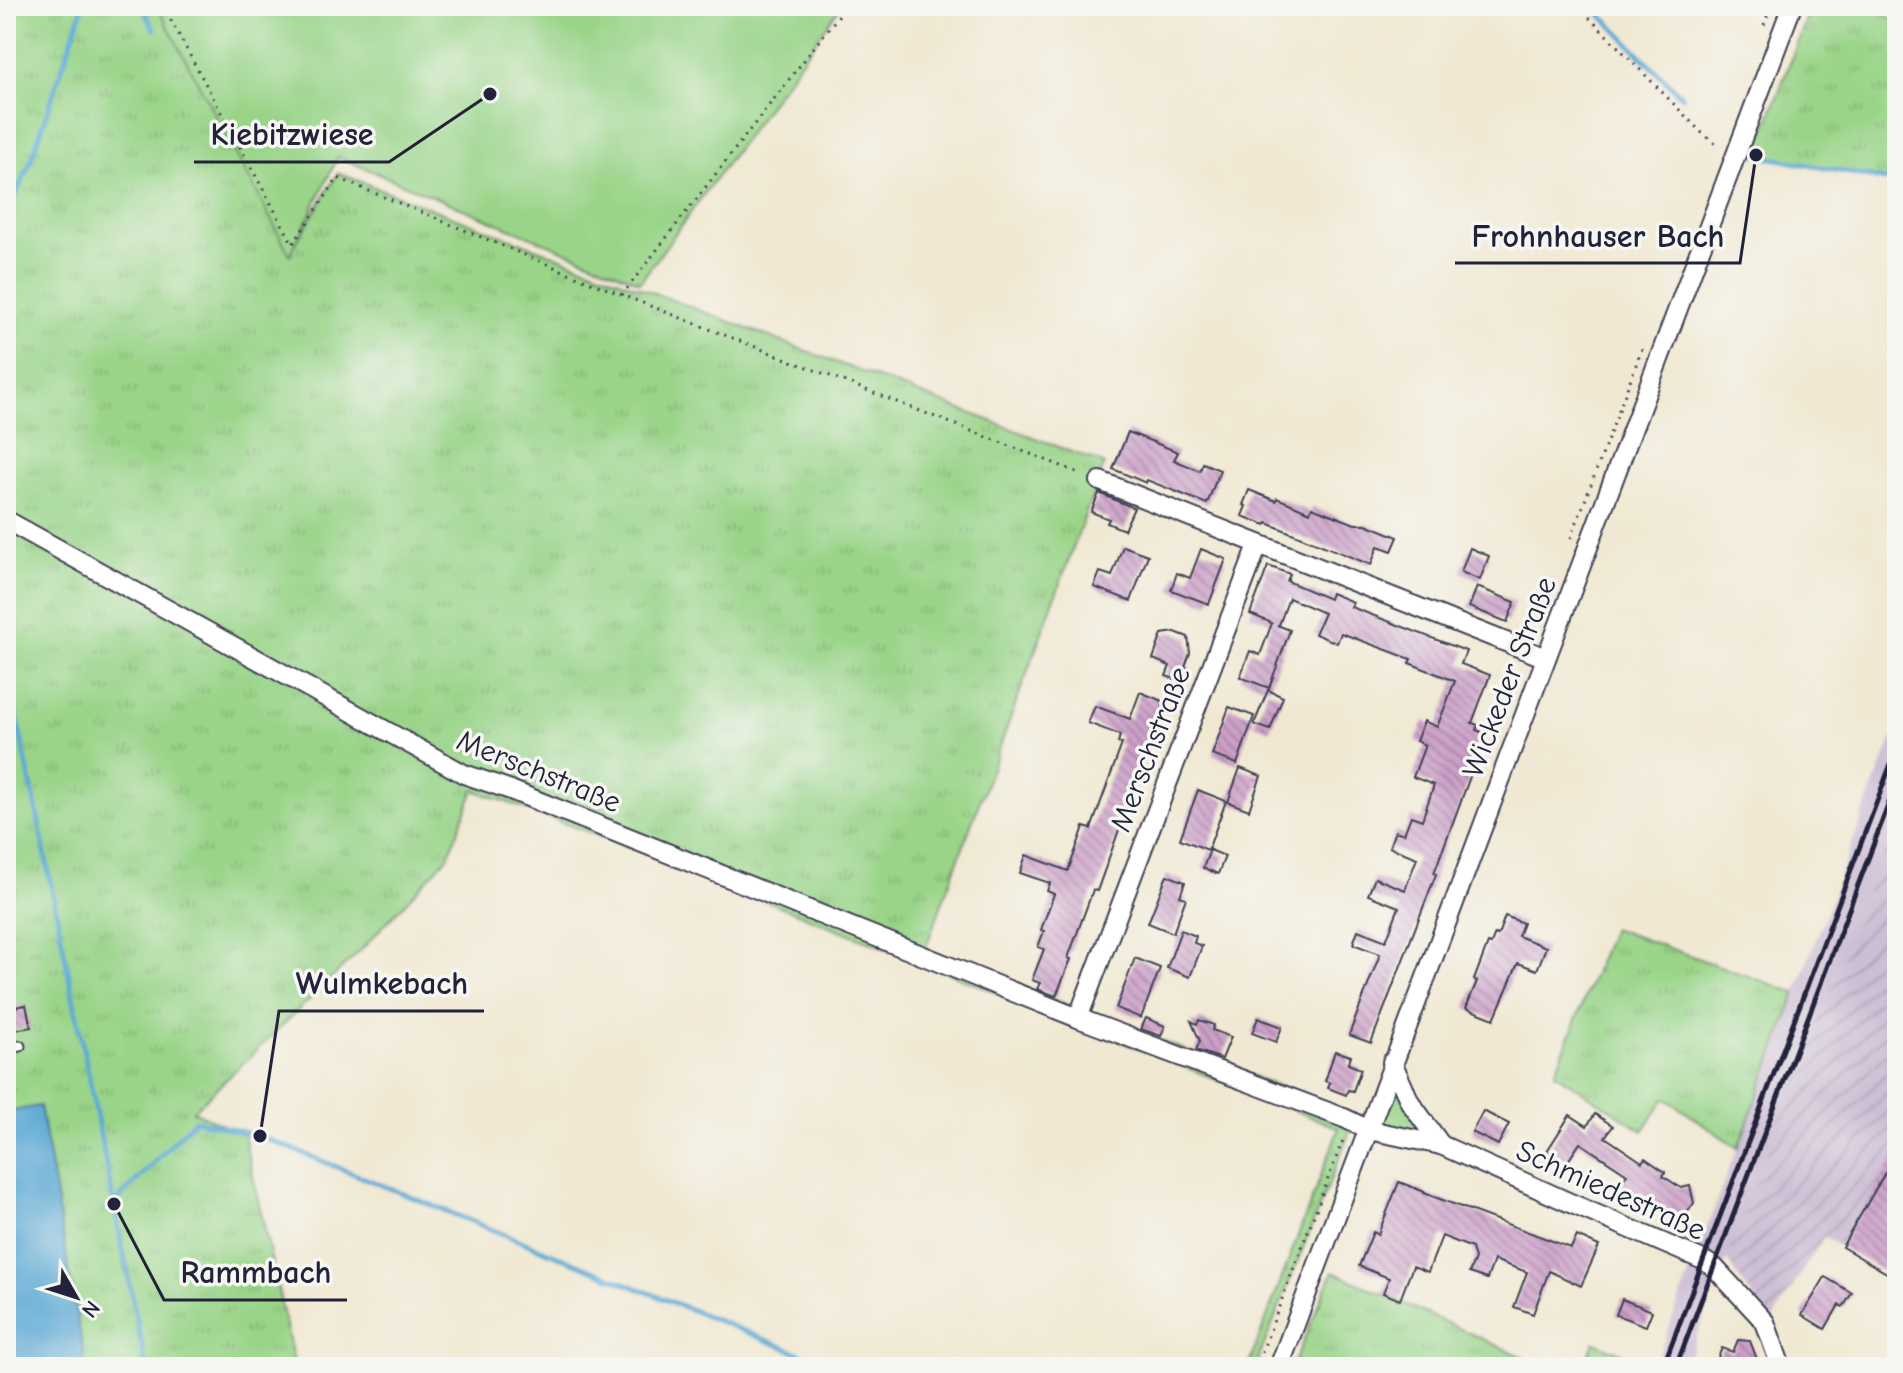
<svg xmlns="http://www.w3.org/2000/svg" width="1903" height="1373" viewBox="0 0 1903 1373" font-family="'Comic Neue',sans-serif">
  <defs>
    <pattern id="industrial-furrows" width="10" height="10" patternUnits="userSpaceOnUse" patternTransform="scale(2)"><rect width="10" height="10" fill="#ccbed4"/><path d="M-1 1l2-2M0 10L10 0M9 11l2-2" fill="none" stroke="#afa3b7"/></pattern>
    <pattern id="grass-tufts" width="24" height="20" patternUnits="userSpaceOnUse" patternTransform="scale(2)"><rect width="24" height="20" fill="#99d488"/><path d="M3 7l-1-3M5 7V3M7 7l1-3M15 17l-1-3M17 17v-4M19 17l1-3" fill="none" stroke="#84b676"/></pattern>
    <pattern id="building-back-hatch" width="6" height="6" patternUnits="userSpaceOnUse" patternTransform="scale(2)"><rect width="6" height="6" fill="#cca0c8"/><path d="M-1 5l2 2M0 0l6 6M5-1l2 2" fill="none" stroke="#a582a4"/></pattern>
  </defs>
  <rect width="100%" height="100%" fill="#f6f6f2"/>
  <filter id="ink" filterUnits="userSpaceOnUse"><feTurbulence type="fractalNoise" baseFrequency=".0125" numOctaves="2"/><feDisplacementMap in="SourceGraphic" scale="16" xChannelSelector="R" yChannelSelector="G"/><feConvolveMatrix kernelMatrix="1 2 1 2 8 2 1 2 1" color-interpolation-filters="sRGB"/></filter>
  <filter id="wash" filterUnits="userSpaceOnUse"><feTurbulence type="fractalNoise" baseFrequency=".006" numOctaves="4" result="noise"/><feDisplacementMap in="SourceGraphic" scale="32" xChannelSelector="R" yChannelSelector="G"/><feGaussianBlur stdDeviation="1.8" result="paint"/><feColorMatrix in="noise" values="0 0 0 0 0 0 0 0 0 0 0 0 0 0 0 0 0 1.4 0 .05"/><feComposite in="paint" operator="in"/></filter>
  <g filter="url(#wash)">
    <rect width="100%" height="100%" fill="#f0e8d2"/>
    <polygon fill="url(#industrial-furrows)" points="1897,817 1897,1280 1824,1237 1771,1322 1726,1259"/>
    <polygon fill="#ccbed4" points="1897,725 1897,817 1685,1367 1654,1367"/>
    <g fill="url(#grass-tufts)" stroke="#5e7b62" stroke-width="2">
      <polygon points="6,6 275,6 293,248 338,173 1104,464 925,950 1356,1116 1255,1367 1248,1367 1339,1128 648,854 474,790 448,857 361,950 193,1111 244,1135 295,1367 6,1367"/>
      <polygon points="1811,6 1871,6 1897,22 1897,183 1755,156"/>
      <polygon points="1612,928 1796,993 1738,1148 1665,1098 1643,1131 1555,1073"/>
      <polygon points="1395,1083 1423,1130 1419,1137 1385,1125 1382,1117"/>
      <polygon points="1333,1272 1545,1367 1292,1367"/>
      <polygon points="1594,1342 1654,1367 1583,1367"/>
    </g>
    <polygon fill="#99d488" stroke="#5e7b62" stroke-width="2" points="157,6 841,6 640,282 338,157 290,255"/>
    <polygon fill="#5ba8d4" stroke="#3e6588" stroke-width="2" points="40,1106 86,1367 6,1367 6,1112"/>
    <g fill="none" stroke-linecap="round" stroke-linejoin="round">
      <g stroke="#5ba8d4" stroke-width="5">
        <polyline points="141,6 154,29"/>
        <polyline points="1592,6 1682,97"/>
        <polyline points="1756,155 1897,182"/>
        <polyline points="6,216 31,161 83,6"/>
        <polyline points="6,667 34,798 146,1367"/>
        <polyline points="114,1204 195,1120 260,1136 833,1367"/>
      </g>
    </g>
    <g id="blocks">
      <g fill="url(#building-back-hatch)">
        <polygon points="1128,432 1178,452 1174,460 1200,471 1203,463 1220,470 1207,504 1147,480 1146,483 1113,469"/>
        <polygon points="1249,490 1276,501 1277,498 1310,512 1312,507 1355,524 1366,524 1398,537 1392,551 1378,546 1371,565 1267,523 1266,525 1242,516 1246,506 1243,505"/>
        <polygon points="1099,493 1134,508 1124,530 1107,523 1109,519 1091,512"/>
        <polygon points="1123,546 1148,555 1131,601 1094,587 1100,572 1112,576"/>
        <polygon points="1470,548 1489,556 1480,580 1461,572"/>
        <polygon points="1201,549 1226,559 1209,604 1171,590 1177,573 1190,578"/>
        <polygon points="1268,566 1290,574 1287,581 1329,599 1331,593 1353,602 1351,607 1466,651 1461,664 1490,675 1472,723 1478,725 1476,730 1486,734 1434,873 1436,874 1371,1043 1349,1035 1380,954 1353,944 1358,930 1386,941 1399,907 1368,895 1375,878 1405,890 1417,858 1389,847 1395,831 1404,834 1411,816 1422,820 1434,785 1413,777 1425,745 1416,741 1424,721 1437,727 1455,681 1409,663 1411,659 1341,633 1337,643 1315,634 1324,613 1289,598 1279,625 1277,625 1290,630 1269,688 1240,677 1250,651 1260,655 1272,623 1250,614"/>
        <polygon points="1477,587 1515,602 1507,622 1469,607"/>
        <polygon points="1175,632 1188,637 1190,653 1185,667 1188,668 1183,682 1166,676 1170,666 1153,659 1162,634"/>
        <polygon points="1268,690 1283,697 1270,730 1254,724"/>
        <polygon points="1140,692 1165,702 1097,891 1093,890 1068,958 1071,959 1056,996 1037,989 1040,983 1032,980 1044,949 1038,947 1044,931 1041,930 1054,894 1047,891 1050,883 1020,873 1026,855 1068,871 1084,827 1091,829 1122,744 1118,743 1120,735 1088,723 1095,706 1130,719"/>
        <polygon points="1229,707 1254,716 1237,764 1212,755"/>
        <polygon points="1240,768 1261,776 1249,810 1228,802"/>
        <polygon points="1198,790 1226,801 1208,850 1180,839"/>
        <polygon points="1210,850 1225,856 1218,874 1203,868"/>
        <polygon points="1167,875 1185,882 1180,896 1186,898 1173,933 1148,923"/>
        <polygon points="1505,916 1523,923 1518,936 1546,947 1537,970 1518,963 1494,1019 1466,1008 1477,981 1474,980 1488,943 1491,944 1495,934 1498,935"/>
        <polygon points="1181,930 1196,936 1194,943 1202,946 1190,977 1167,968"/>
        <polygon points="1135,958 1160,968 1141,1018 1116,1008"/>
        <polygon points="26,1005 31,1027 15,1030 10,1008"/>
        <polygon points="1146,1018 1165,1026 1161,1036 1141,1029"/>
        <polygon points="1258,1018 1282,1027 1276,1042 1252,1033"/>
        <polygon points="1199,1020 1214,1025 1212,1030 1231,1037 1222,1059 1196,1050 1200,1041 1191,1021 1197,1024"/>
        <polygon points="1335,1051 1351,1056 1348,1064 1361,1069 1353,1091 1348,1090 1346,1095 1328,1088 1330,1083 1325,1081"/>
        <polygon points="1483,1111 1509,1124 1498,1145 1472,1132"/>
        <polygon points="1595,1114 1613,1126 1605,1137 1642,1162 1645,1158 1665,1172 1663,1176 1681,1188 1690,1186 1694,1203 1680,1222 1643,1195 1635,1207 1614,1192 1627,1174 1580,1143 1566,1164 1547,1151 1570,1115 1587,1126"/>
        <polygon points="1897,1152 1897,1279 1842,1247"/>
        <polygon points="1399,1182 1425,1192 1424,1193 1571,1248 1577,1236 1599,1246 1581,1286 1549,1271 1533,1314 1514,1307 1527,1272 1494,1260 1487,1279 1469,1273 1475,1259 1472,1248 1442,1236 1428,1272 1413,1266 1400,1300 1383,1293 1389,1278 1359,1266 1373,1232 1378,1234"/>
        <polygon points="1825,1277 1852,1293 1843,1307 1839,1305 1825,1329 1802,1315"/>
        <polygon points="1622,1299 1652,1311 1646,1326 1616,1315"/>
        <polygon points="1738,1340 1750,1341 1758,1362 1768,1367 1714,1367 1722,1348 1733,1352"/>
      </g>
    </g>
  </g>
  <g filter="url(#ink)">
    <use href="#blocks" fill-opacity="0" stroke="#414052" stroke-width="2"/>
    <g fill="none" stroke-linecap="round" stroke-linejoin="round">
      <g stroke="#414052" stroke-width="13">
        <polyline id="service" points="6,1048 20,1046"/>
      </g>
      <g stroke="#414052" stroke-width="22">
        <g id="minor">
          <polyline points="1100,481 1546,658"/>
          <polyline points="6,520 464,774 508,789 1078,1018 1344,1118 1369,1130 1441,1145 1568,1202 1703,1260 1714,1267 1765,1322 1781,1367"/>
          <polyline points="1078,1018 1258,545"/>
          <polyline points="1392,1062 1410,1102 1441,1145"/>
          <polyline points="1279,1367 1792,6"/>
        </g>
      </g>
      <g stroke="#414052" stroke-width="3" stroke-dasharray="2 6" stroke-linecap="butt">
        <polyline points="163,6 293,244 338,178 622,295 1082,474"/>
        <polyline points="1578,6 1701,132 1718,146"/>
        <polyline points="1764,25 1771,6"/>
        <polyline points="622,295 846,6"/>
        <polyline points="1571,538 1643,346"/>
        <polyline points="1256,1367 1344,1137"/>
      </g>
      <use href="#service" stroke="#fff" stroke-width="9"/>
      <use href="#minor" stroke="#fff" stroke-width="18"/>
      <g stroke="#22223b" stroke-width="5">
        <polyline points="1663,1367 1897,748"/>
        <polyline points="1676,1367 1897,782"/>
      </g>
    </g>
  </g>
  <g text-anchor="middle" stroke-width="7" stroke-linejoin="round" paint-order="stroke">
    <g font-size="30" fill="#22223b" stroke="#f6f6f2">
      <text transform="translate(1509 677) rotate(-69)" y="10">Wickeder Straße</text>
      <text transform="translate(1150 749) rotate(-69)" y="10">Merschstraße</text>
      <text transform="translate(539 771) rotate(22)" y="10">Merschstraße</text>
      <text transform="translate(1611 1190) rotate(24)" y="10">Schmiedestraße</text>
    </g>
  </g>
  <path fill="none" stroke="#22223b" stroke-width="3" d="M490 94L389 162H194M1756 155L1740 263H1455M260 1136L279 1011H484M114 1204L164 1300H347"/>
  <g fill="#22223b" stroke="#f6f6f2" stroke-width="3">
    <circle cx="490" cy="94" r="8"/>
    <circle cx="1756" cy="155" r="8"/>
    <circle cx="260" cy="1136" r="8"/>
    <circle cx="114" cy="1204" r="8"/>
  </g>
  <g font-size="32" text-anchor="middle" font-weight="bold" fill="#22223b" stroke="#f6f6f2" stroke-width="7" stroke-linejoin="round" paint-order="stroke">
    <text x="292" y="145">Kiebitzwiese</text>
    <text x="1598" y="247">Frohnhauser Bach</text>
    <text x="382" y="994">Wulmkebach</text>
    <text x="256" y="1283">Rammbach</text>
  </g>
  <rect width="1903" height="1373" fill="none" stroke="#f6f6f2" stroke-width="32"/>
  <g transform="translate(76 1297) rotate(129)" stroke="#f6f6f2" stroke-width="6" paint-order="stroke">
  <path d="M0-6L14 30L0 20L-14 30Z" fill="#22223b"/>
  <text y="-12" font-size="22" font-weight="bold" text-anchor="middle" fill="#22223b">N</text>
  </g>
</svg>
